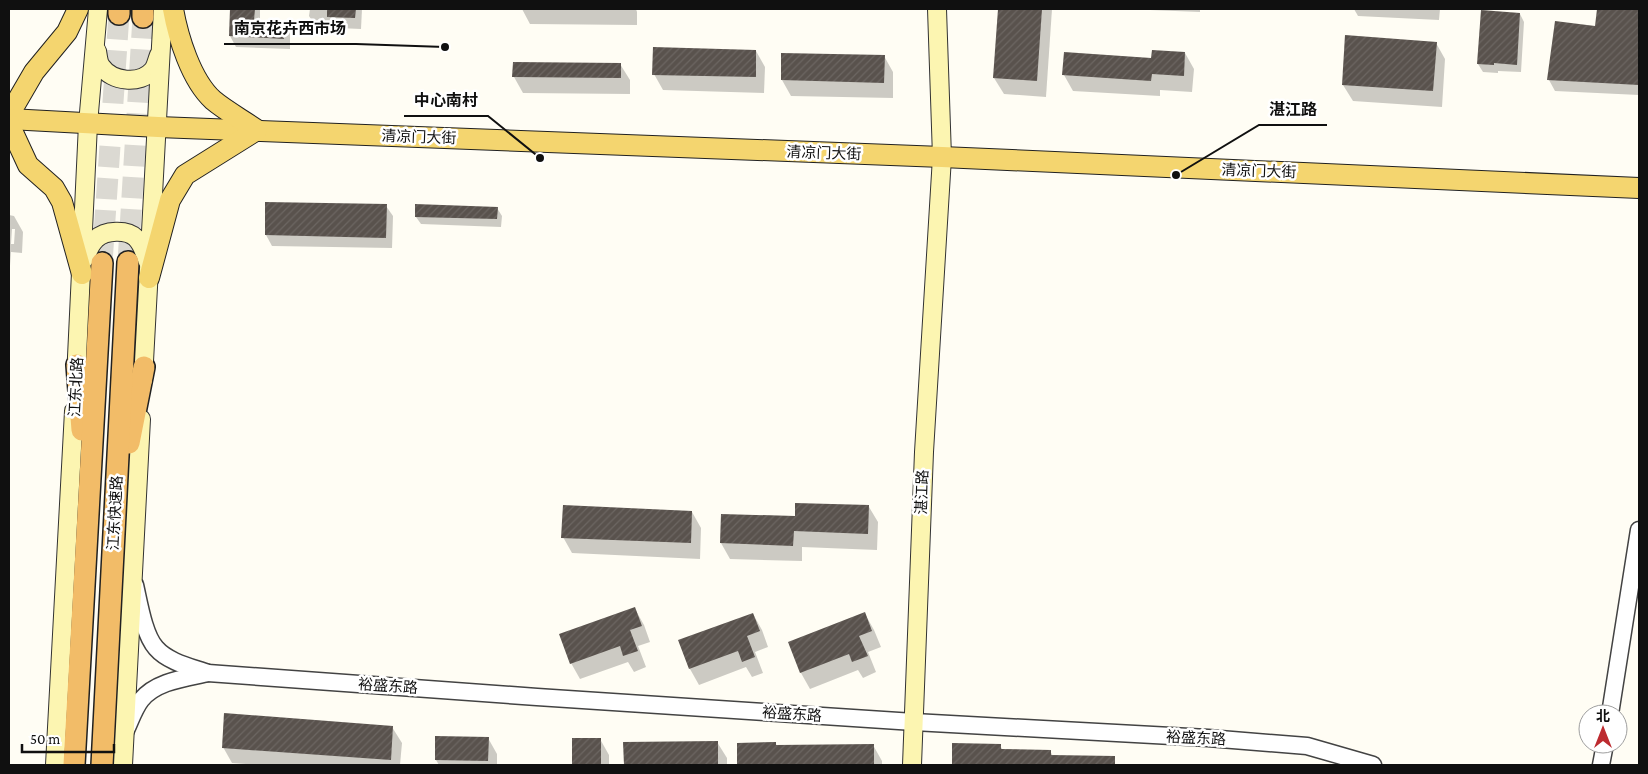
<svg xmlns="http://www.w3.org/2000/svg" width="1648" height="774" viewBox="0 0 1648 774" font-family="'Crimson Pro','Noto Sans SC',serif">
  <defs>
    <pattern id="building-hatch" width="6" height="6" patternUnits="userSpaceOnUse" patternTransform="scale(1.25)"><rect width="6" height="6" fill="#59524d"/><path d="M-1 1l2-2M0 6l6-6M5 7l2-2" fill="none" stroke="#6c6662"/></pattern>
  </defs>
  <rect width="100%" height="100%" fill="#fffdf4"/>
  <g fill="#0003" fill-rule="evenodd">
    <polygon points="231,9 260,9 260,21 284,22 290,33 290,49 236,47 230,36"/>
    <polygon points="310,9 362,9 361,29 316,27 309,16"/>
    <polygon points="522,9 636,9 637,12 637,25 530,24"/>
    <polygon points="999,9 1052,9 1046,97 1004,94 994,78"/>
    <polygon points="1125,9 1200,9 1200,12"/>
    <polygon points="1354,9 1440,9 1439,20 1358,16"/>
    <polygon points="1598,9 1639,9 1639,95 1555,91 1549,80 1596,28"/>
    <polygon points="1482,11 1520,14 1524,22 1521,72 1498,71 1498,73 1483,72 1478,64"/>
    <polygon points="1436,43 1445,59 1442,107 1353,101 1343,85"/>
    <polygon points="756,51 765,67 764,93 663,90 654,74"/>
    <polygon points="1185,53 1194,69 1192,92 1160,90 1160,96 1073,91 1064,75"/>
    <polygon points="884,56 893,72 893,98 791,96 782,80"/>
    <polygon points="620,64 630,80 630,94 523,93 514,77"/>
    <polygon points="386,206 393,216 392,248 272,246 266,235"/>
    <polygon points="497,208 502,216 501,227 421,224 416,217"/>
    <path d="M9,215L14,216L23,232L22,253L11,252L10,266ZM12,229H15L14,244H11Z"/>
    <polygon points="869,507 878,522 877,550 802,547 802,561 730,559 721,543 796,517"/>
    <polygon points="692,512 701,528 700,559 572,553 563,537"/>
    <polygon points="9,562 10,564 9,583"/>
    <polygon points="635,609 644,625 650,642 638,646 646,667 634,672 628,662 580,679 571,663"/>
    <polygon points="753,614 762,630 768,647 755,652 763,673 752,677 746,667 699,685 690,669 680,641"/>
    <polygon points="865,614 874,630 881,647 868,652 876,672 863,678 858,670 810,689 801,673 789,643"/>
    <polygon points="392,727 402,743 400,765 259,765 232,763 223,747"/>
    <polygon points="488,738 497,754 497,765 439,765 436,760"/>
    <polygon points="573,739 600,739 609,755 609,765 573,765"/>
    <polygon points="717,742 727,758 727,765 625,765 625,743"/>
    <polygon points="776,744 777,746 873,745 882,761 882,765 739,765 738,745"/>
    <polygon points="954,745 1000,746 1003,750 1050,751 1053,756 1104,757 1109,765 953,765"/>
  </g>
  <g fill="url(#building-hatch)">
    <polygon points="230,9 255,9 254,20 285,21 284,39 229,36"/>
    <polygon points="327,9 356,9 355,18 327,17"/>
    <polygon points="998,9 1042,9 1037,81 993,78"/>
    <polygon points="1597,9 1639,9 1639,85 1547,80 1555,21 1595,26"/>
    <polygon points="1481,10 1520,13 1517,65 1494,63 1494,65 1477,64"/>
    <polygon points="1345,35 1437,42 1433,91 1342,85"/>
    <polygon points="653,47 756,50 756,77 652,75"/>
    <polygon points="1152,50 1185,52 1184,76 1152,74 1151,81 1062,75 1064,52 1151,58"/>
    <polygon points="781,53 885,55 884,83 781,80"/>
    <polygon points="513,62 621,63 621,78 512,77"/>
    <polygon points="265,202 387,204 386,238 265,235"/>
    <polygon points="415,204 498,207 497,219 415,217"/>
    <polygon points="795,503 869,505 868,534 794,531 793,546 720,543 721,514 795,516"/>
    <polygon points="563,505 692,511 691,543 561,538"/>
    <polygon points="635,607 642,626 630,630 638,651 623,656 620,646 570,664 559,634"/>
    <polygon points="865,612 872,631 859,636 868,656 852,662 849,654 800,673 788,642"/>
    <polygon points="753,613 760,631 747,636 755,657 742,662 738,651 689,669 678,640"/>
    <polygon points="224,713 393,726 391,760 222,748"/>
    <polygon points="435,736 489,737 488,761 435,760"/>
    <rect x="572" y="738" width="29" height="27"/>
    <polygon points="718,741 718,765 624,765 623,742"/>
    <polygon points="776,742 776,745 874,744 874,765 737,765 737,743"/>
    <polygon points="952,743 1001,744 1001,749 1051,750 1051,755 1115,756 1115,765 952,765"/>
  </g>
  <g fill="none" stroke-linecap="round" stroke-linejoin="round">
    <g stroke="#dbd9d2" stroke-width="21" stroke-dasharray="21 11" stroke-linecap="butt">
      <polyline points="128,262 143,17"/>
      <polyline points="102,263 119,14"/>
    </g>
    <g stroke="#434343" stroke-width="19">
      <g id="tertiary">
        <path d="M135,585C139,602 144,635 156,648C168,662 191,667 208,673L537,697L914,722L1208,738L1307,746L1373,765"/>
        <polyline points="1610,714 1639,530"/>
        <path d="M125,732C130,722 134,709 141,700C156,681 186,678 208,673"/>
        <polyline points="1601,765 1605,744"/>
      </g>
    </g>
    <g stroke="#323232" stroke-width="20">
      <g id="secondary">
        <path d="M97,51C98,56 98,62 101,66C112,82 140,85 153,70C156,66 157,60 159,55"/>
        <path d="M84,259C88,252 90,244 96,239C105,230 127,229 136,238C142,244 145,253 148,262"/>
        <polyline points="76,378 88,124 98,9"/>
        <polyline points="143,380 163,9"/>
        <polyline points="55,765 74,411"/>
        <polyline points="123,765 141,419"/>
        <polyline points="912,765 924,452 942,157 937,9"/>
      </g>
    </g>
    <g stroke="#212121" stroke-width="22">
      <g id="primary">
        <polyline points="9,115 34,72 67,32 78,9"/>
        <polyline points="9,119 158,127 942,157 1639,188"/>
        <polyline points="9,124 28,165 54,188 62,202 82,274"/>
        <path d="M149,278L170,200L185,175L257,130C243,120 226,111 213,100C191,80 178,37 173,9"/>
      </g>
    </g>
    <g stroke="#212121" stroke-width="24">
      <g id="trunk">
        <polyline points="119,14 119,9"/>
        <polyline points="143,17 143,9"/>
        <polyline points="77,365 82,430"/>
        <polyline points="129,443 144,367"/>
        <polyline points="74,765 102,263"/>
        <polyline points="102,765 128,262"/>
      </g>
    </g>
    <use href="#tertiary" stroke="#fff" stroke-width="16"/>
    <use href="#secondary" stroke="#fcf5b1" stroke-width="18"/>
    <use href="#primary" stroke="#f4d56f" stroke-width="20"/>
    <use href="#trunk" stroke="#f2bc68" stroke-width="21"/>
  </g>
  <g text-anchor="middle" stroke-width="5" stroke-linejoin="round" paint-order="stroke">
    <g font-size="15" fill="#101010" stroke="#fff">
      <text transform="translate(419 137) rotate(2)" y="5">清凉门大街</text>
      <text transform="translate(824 153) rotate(2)" y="5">清凉门大街</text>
      <text transform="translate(1259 171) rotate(2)" y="5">清凉门大街</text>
      <text transform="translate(76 387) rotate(-87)" y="5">江东北路</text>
      <text transform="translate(922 492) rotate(-88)" y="5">湛江路</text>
      <text transform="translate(115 513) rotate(-87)" y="5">江东快速路</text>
      <text transform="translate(388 686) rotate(4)" y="5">裕盛东路</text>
      <text transform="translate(792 714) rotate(4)" y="5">裕盛东路</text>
      <text transform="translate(1196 738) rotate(3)" y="5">裕盛东路</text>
    </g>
  </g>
  <path fill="none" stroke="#101010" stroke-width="2" d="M445 47L356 44H224M540 158L488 116H404M1176 175L1259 125H1327"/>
  <g fill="#101010" stroke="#fff" stroke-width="2">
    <circle cx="445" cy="47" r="5"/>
    <circle cx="540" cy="158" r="5"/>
    <circle cx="1176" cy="175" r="5"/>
  </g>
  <g font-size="16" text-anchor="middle" font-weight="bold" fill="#101010" stroke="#fff" stroke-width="5" stroke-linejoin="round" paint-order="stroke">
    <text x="290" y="34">南京花卉西市场</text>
    <text x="446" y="106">中心南村</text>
    <text x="1293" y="115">湛江路</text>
  </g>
  <rect width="1648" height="774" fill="none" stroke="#101010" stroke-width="20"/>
  <g transform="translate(1603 729)"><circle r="24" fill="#ffffff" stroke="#9f9f9f"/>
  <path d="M0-4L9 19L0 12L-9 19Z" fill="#bd2b30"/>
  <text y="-8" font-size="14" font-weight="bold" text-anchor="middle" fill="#101010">北</text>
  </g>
  <path d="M22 744v8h92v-8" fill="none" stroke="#101010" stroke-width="2.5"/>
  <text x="30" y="744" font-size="15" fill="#101010" stroke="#ffffff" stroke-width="4" paint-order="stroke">50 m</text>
</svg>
